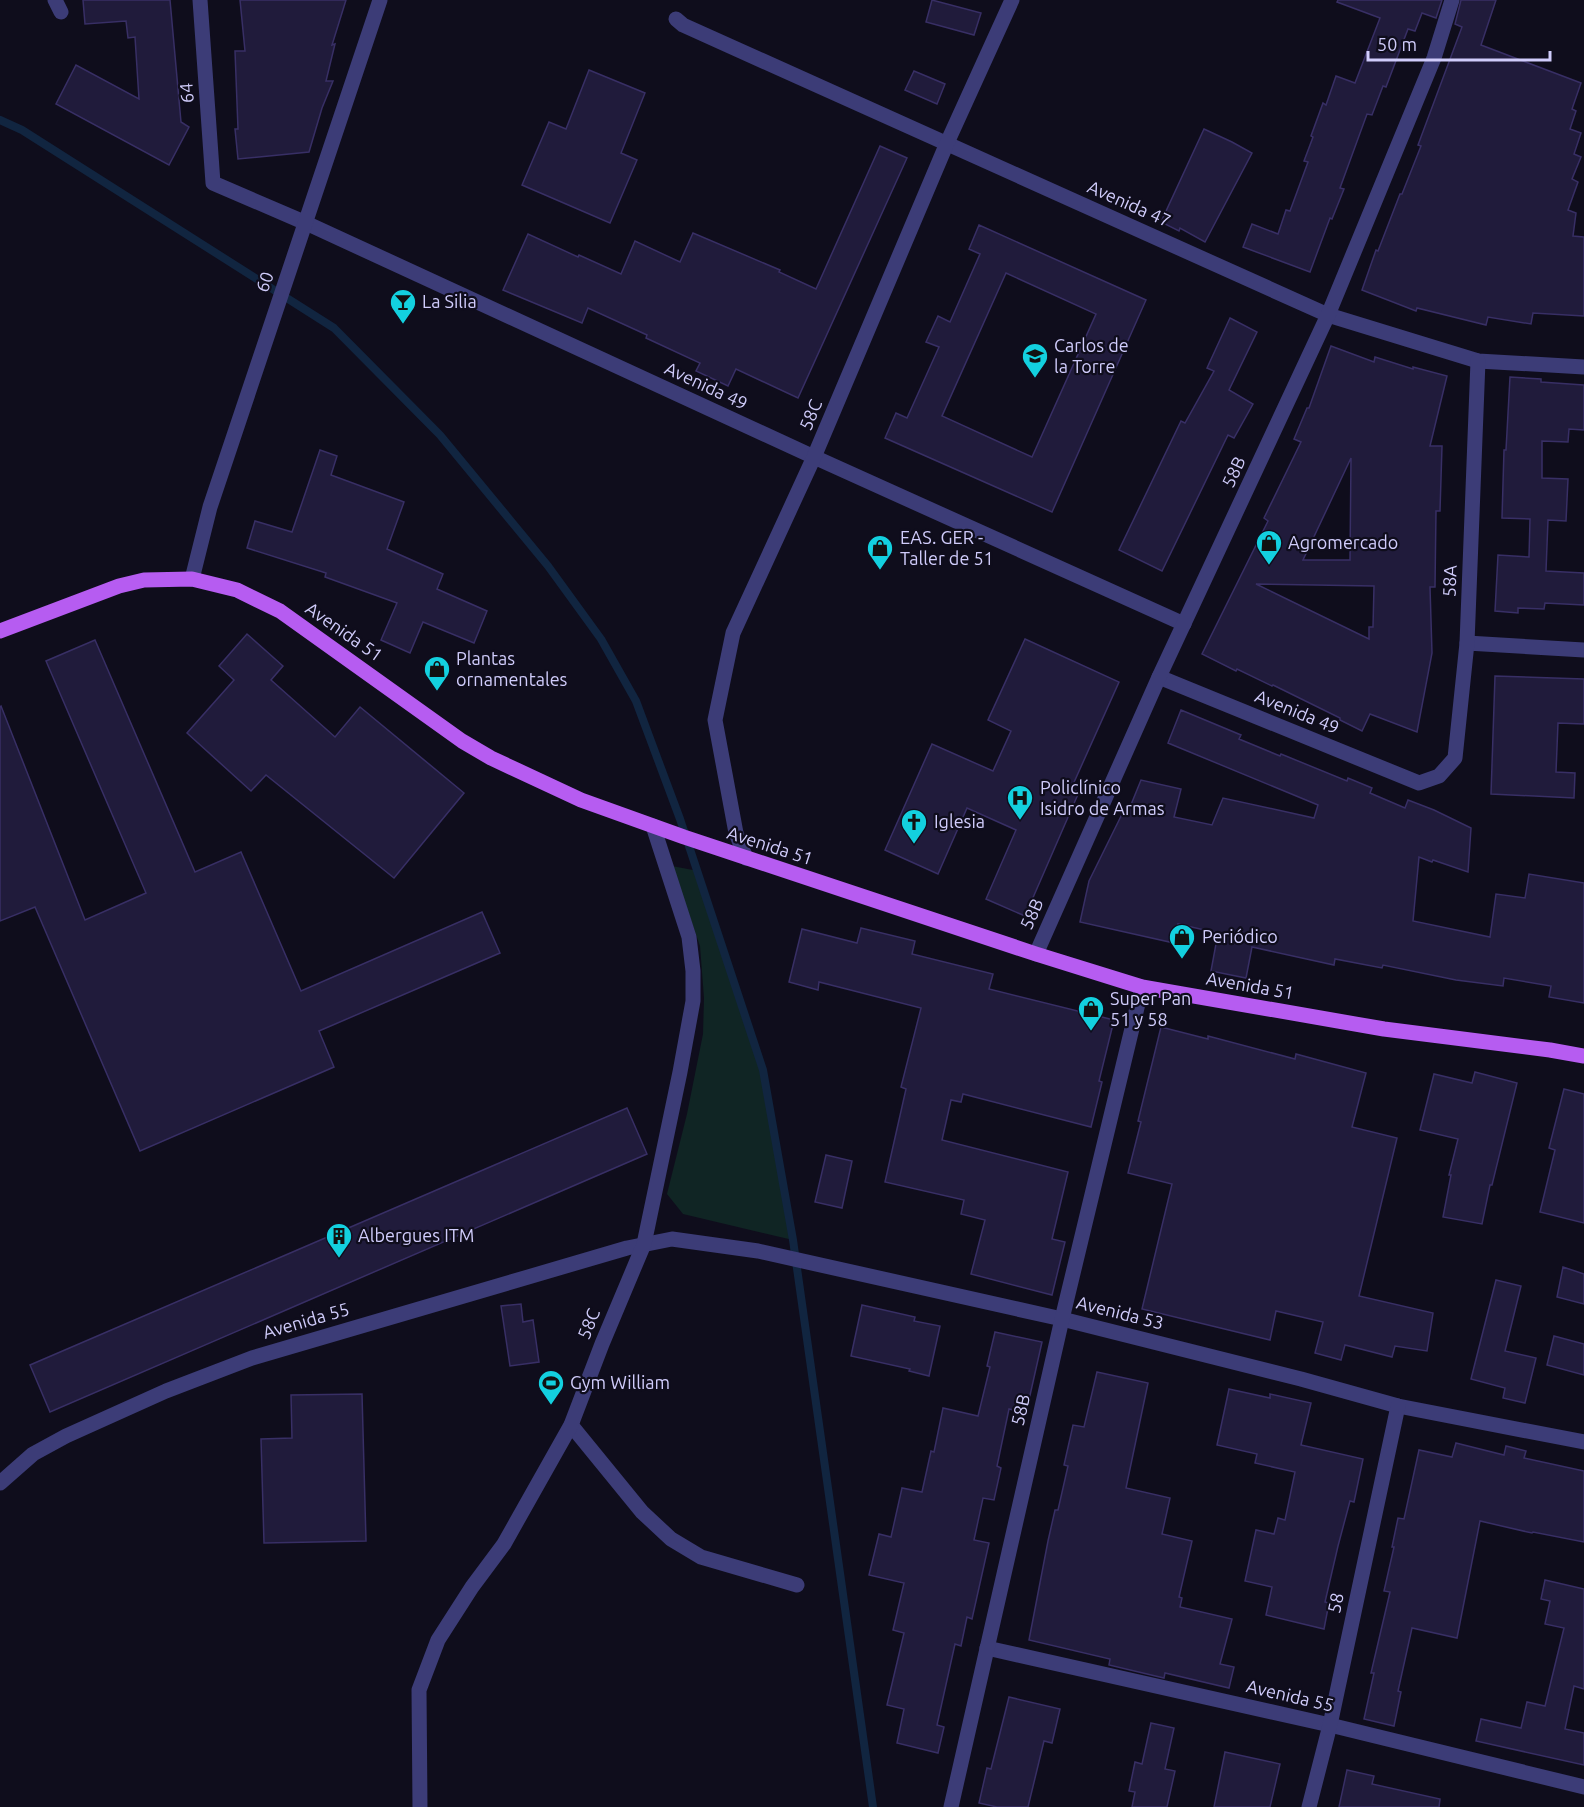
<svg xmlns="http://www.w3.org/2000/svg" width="1584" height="1807" viewBox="0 0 1584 1807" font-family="Ubuntu,sans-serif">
  <rect width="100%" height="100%" fill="#0f0d1c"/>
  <polygon fill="#102524" points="672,866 698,871 763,1070 793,1240 683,1214 667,1194 687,1114 703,1034 704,998 700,946"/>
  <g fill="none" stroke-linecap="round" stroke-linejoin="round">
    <polyline stroke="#112540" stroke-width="8" points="0,120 22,130 334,328 440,435 548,566 601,639 636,701 680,819 763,1070 793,1240 873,1807"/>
  </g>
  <g fill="#201b3b" stroke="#382f65" stroke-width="1.5" fill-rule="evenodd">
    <polygon points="83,0 170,0 181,122 189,127 169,165 56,104 76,65 139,99 135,37 128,38 126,21 85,24"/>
    <polygon points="240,0 346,0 332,45 335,44 326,81 333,81 322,108 309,152 238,159 235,129 238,129 235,51 245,51"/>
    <polygon points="932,0 981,13 974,35 926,22"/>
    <polygon points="1338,0 1442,0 1436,18 1422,13 1415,31 1408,29 1386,87 1383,86 1372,115 1367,114 1340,188 1344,189 1332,219 1330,218 1310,272 1243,247 1252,224 1278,234 1286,210 1290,211 1308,162 1304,161 1313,137 1311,136 1323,103 1326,105 1336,76 1355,83 1380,18 1337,2"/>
    <polygon points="1461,0 1496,0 1481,45 1581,83 1572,109 1576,111 1570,129 1581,133 1574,154 1581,157 1572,179 1578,182 1568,210 1576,213 1573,236 1584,237 1584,316 1533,313 1531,324 1488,317 1486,325 1417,308 1416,311 1362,290 1376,250 1378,251 1400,194 1402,194 1421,146 1418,145 1462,27 1455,24"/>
    <polygon points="589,70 645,93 621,153 637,160 610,223 522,185 549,122 566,129"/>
    <polygon points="914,71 945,84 937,104 905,90"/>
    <polygon points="1204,129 1232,142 1252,153 1205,242 1180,228 1179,231 1161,222"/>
    <polygon points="880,146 907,158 798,398 736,369 728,386 696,371 700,363 646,338 647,335 588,308 582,323 503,290 528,234 578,257 579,255 621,274 635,241 680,262 693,233 780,270 779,272 816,289"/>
    <path d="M979,225L1146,300L1052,512L885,438L896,413L907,418L939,347L926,342L938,316L950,322L980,254L969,249ZM1006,273L1096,314L1032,457L942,416Z"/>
    <polygon points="1230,318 1257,332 1229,390 1253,404 1234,438 1228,435 1162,571 1119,550 1181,421 1185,423 1214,371 1207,368"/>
    <path d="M1331,346L1374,362L1375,357L1413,369V367L1447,376L1430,446H1442L1440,511H1436L1435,587H1430L1432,653L1417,732L1370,714L1362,731L1340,720V718L1273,685L1272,686L1237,669L1236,671L1202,654L1268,521L1264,518L1301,442L1294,439L1307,408H1309ZM1351,458L1350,560H1303ZM1256,584L1374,586L1373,627H1369V639Z"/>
    <polygon points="1510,377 1541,379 1541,382 1584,385 1584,430 1569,429 1568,442 1542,441 1542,478 1568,479 1566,521 1548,520 1546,571 1584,573 1584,605 1545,603 1544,609 1518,608 1518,613 1495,611 1498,555 1529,557 1530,519 1502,518 1504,450 1506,450"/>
    <polygon points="320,450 337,456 331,475 404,502 387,549 443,574 437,589 487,611 474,643 423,622 410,653 381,640 397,603 325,577 326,573 247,548 255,521 292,532"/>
    <polygon points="247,634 283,666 271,680 335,737 360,707 464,793 394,878 266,775 251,791 187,733 234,680 219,666"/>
    <polygon points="1025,639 1119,682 1071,789 1079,792 1025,916 986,899 1016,830 967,808 938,874 885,850 932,744 993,771 1011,731 988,720"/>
    <polygon points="95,640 195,872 241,852 301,991 482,912 500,953 319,1031 334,1067 140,1151 35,907 0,921 0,707 1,706 85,920 146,893 46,661"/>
    <polygon points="1495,676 1584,679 1584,724 1558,723 1556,772 1575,773 1574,798 1491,794"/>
    <polygon points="1181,710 1241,735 1239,739 1280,756 1281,754 1347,781 1348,778 1372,788 1370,793 1405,808 1408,800 1434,810 1471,828 1468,872 1433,860 1432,862 1419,857 1413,921 1490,937 1496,894 1525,898 1529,874 1584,883 1584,1003 1549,997 1551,986 1504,978 1503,986 1456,980 1383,965 1382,968 1335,959 1334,965 1252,947 1246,978 1211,971 1218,933 1178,924 1174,943 1080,922 1089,881 1126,806 1130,807 1141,780 1181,789 1174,817 1212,825 1223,798 1314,818 1318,805 1168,743"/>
    <polygon points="861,928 915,941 912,954 993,974 989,989 1114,1020 1099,1081 1102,1082 1091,1127 963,1094 961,1102 951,1100 942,1140 1068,1172 1052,1239 1065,1242 1052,1295 971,1274 985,1220 961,1214 964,1200 885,1182 906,1089 901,1087 921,1008 819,982 818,990 789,982 802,929 857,943"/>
    <polygon points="1161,1027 1208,1039 1208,1036 1295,1059 1296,1054 1366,1073 1352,1127 1397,1138 1359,1296 1433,1313 1427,1351 1395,1346 1392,1357 1345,1345 1341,1360 1315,1353 1323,1322 1276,1311 1270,1340 1142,1309 1172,1184 1128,1173 1141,1122 1138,1121"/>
    <polygon points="1475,1072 1517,1083 1492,1185 1490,1185 1482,1224 1443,1217 1451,1175 1449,1175 1458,1139 1420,1130 1434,1074 1472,1083"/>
    <polygon points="1564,1089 1584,1094 1584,1223 1540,1212 1555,1150 1549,1148"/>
    <polygon points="627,1108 647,1154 50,1412 30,1365"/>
    <polygon points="826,1155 852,1161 842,1208 815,1202"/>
    <polygon points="1563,1267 1584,1274 1584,1304 1557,1297"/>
    <polygon points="1496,1280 1521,1286 1505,1351 1536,1358 1525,1403 1503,1398 1505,1388 1471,1379"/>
    <polygon points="521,1304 523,1322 533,1320 539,1362 510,1366 501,1306"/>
    <polygon points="862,1305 915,1317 914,1321 940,1326 929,1376 909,1371 910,1369 851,1356"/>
    <polygon points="995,1332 1042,1342 1026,1413 1009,1409 997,1466 1001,1468 994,1500 983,1498 974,1540 989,1543 972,1619 967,1617 961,1646 955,1644 937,1725 944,1727 938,1753 897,1743 904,1709 887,1705 904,1633 893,1630 904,1583 869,1575 879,1534 891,1537 902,1488 922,1492 931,1451 934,1452 943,1408 978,1416 990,1367 987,1366"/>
    <polygon points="1554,1336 1584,1344 1584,1375 1547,1365"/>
    <polygon points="1097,1372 1148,1383 1126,1488 1170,1498 1162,1534 1192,1541 1179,1597 1182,1598 1180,1607 1232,1619 1220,1664 1234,1667 1229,1688 1165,1673 1164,1678 1109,1665 1110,1659 1029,1640 1048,1541 1055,1510 1058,1510 1068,1466 1064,1465 1073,1425 1084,1427"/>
    <polygon points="1229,1389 1270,1398 1270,1394 1311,1403 1301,1445 1363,1459 1354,1502 1350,1501 1338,1546 1325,1602 1329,1603 1324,1629 1266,1615 1272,1587 1245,1581 1256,1530 1274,1534 1278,1518 1285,1520 1295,1472 1255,1463 1257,1454 1217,1445"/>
    <polygon points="362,1394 366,1541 264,1543 261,1439 292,1438 291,1395"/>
    <polygon points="1456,1443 1504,1455 1506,1446 1526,1451 1524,1458 1584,1471 1584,1542 1533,1532 1532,1533 1480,1521 1457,1638 1412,1628 1398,1691 1401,1692 1394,1726 1364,1719 1374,1673 1371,1673 1390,1592 1384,1591 1394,1547 1392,1547 1398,1518 1404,1519 1419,1450 1452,1457"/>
    <polygon points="1545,1580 1584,1589 1584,1689 1574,1686 1565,1729 1584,1733 1584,1765 1476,1741 1481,1719 1521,1728 1527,1702 1545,1706 1564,1628 1545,1624 1550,1601 1541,1599"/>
    <polygon points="1009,1697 1060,1709 1052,1743 1044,1741 1028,1807 997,1807 979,1803 987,1768 991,1769"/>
    <polygon points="1151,1723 1174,1728 1165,1769 1175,1771 1167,1807 1132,1807 1135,1792 1129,1791 1135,1762 1142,1764"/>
    <polygon points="1225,1752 1280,1764 1270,1807 1214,1807"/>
    <polygon points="1347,1770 1374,1776 1372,1784 1440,1799 1439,1807 1339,1807"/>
  </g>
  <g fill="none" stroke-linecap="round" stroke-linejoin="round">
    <g stroke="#3c3c77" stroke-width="15">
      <polyline points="55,0 61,12"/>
      <polyline points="200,0 213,183 306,223 814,457 1184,624"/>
      <polyline points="676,19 683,25 1328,315 1478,361 1584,367"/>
      <polyline points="192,579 210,507 380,0"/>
      <polyline points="1467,643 1584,650"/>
      <polyline points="1159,677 1419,783 1439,776 1455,758 1467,643 1478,361"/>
      <polyline points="746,858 736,833 715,720 733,633 814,457 947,143 1012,0"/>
      <polyline points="1036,954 1159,677 1328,315 1434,58 1452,0"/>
      <polyline points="571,1425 642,1512 671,1539 701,1557 797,1585"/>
      <polyline points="0,1483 33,1454 66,1436 166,1391 252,1358 627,1248 672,1239 758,1251 1062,1319 1301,1379 1398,1406 1584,1442"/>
      <polyline points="987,1648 1330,1725 1584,1787"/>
      <polyline points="420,1807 419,1690 438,1640 472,1587 504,1544 571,1425 602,1344 644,1244 680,1072 693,1001 693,971 689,937 653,826"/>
      <polyline points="951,1807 1062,1319 1142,987"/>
      <polyline points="1309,1807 1330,1725 1398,1406"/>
    </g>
    <polyline stroke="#b65cf1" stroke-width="15" points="0,631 119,586 144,580 192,579 237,590 280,611 462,741 491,758 581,800 684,837 1036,954 1142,987 1384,1029 1550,1050 1584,1056"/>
  </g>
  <defs>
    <g id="bar-pin" transform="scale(1.35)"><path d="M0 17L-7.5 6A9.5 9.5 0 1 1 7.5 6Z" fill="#13d0df" stroke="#0f0d1c"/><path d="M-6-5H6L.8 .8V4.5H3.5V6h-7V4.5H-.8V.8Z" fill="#111"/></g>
    <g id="school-pin" transform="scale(1.35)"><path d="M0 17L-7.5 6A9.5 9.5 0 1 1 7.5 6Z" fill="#13d0df" stroke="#0f0d1c"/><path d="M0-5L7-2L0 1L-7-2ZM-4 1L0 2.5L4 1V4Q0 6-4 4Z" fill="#111"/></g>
    <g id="shop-pin" transform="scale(1.35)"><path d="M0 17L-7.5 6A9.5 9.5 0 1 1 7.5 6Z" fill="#13d0df" stroke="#0f0d1c"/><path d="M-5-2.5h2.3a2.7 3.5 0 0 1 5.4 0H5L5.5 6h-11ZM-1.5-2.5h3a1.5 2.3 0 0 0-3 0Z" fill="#111"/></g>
    <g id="hospital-pin" transform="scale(1.35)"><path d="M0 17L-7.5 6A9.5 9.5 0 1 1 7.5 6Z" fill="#13d0df" stroke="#0f0d1c"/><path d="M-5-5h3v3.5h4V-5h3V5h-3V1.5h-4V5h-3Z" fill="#111"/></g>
    <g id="church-pin" transform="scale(1.35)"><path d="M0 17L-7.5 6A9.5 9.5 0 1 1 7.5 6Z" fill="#13d0df" stroke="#0f0d1c"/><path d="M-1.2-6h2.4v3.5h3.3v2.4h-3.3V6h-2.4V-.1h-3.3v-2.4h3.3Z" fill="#111"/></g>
    <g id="building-pin" transform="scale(1.35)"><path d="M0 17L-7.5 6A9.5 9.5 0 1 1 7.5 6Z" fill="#13d0df" stroke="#0f0d1c"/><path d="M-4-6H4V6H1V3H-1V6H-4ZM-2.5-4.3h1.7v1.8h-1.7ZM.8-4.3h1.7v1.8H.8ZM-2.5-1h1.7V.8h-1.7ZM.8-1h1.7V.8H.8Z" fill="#111"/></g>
    <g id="stadium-pin" transform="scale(1.35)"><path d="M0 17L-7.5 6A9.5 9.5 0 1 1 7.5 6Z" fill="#13d0df" stroke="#0f0d1c"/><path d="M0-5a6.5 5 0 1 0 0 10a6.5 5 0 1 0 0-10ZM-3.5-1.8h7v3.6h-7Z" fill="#111"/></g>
  </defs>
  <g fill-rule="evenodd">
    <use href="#bar-pin" x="403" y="302"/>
    <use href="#school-pin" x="1035" y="356"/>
    <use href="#shop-pin" x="1269" y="543"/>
    <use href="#shop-pin" x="880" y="548"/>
    <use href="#shop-pin" x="437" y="669"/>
    <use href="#hospital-pin" x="1020" y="798"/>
    <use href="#church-pin" x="914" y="822"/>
    <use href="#shop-pin" x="1182" y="937"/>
    <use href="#shop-pin" x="1091" y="1009"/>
    <use href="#building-pin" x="339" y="1236"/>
    <use href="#stadium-pin" x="551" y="1383"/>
  </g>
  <g text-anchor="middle" stroke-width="4.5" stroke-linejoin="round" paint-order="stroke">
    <g font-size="18" fill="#d0ccfb" stroke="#0f0d1c">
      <text transform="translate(187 93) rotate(-94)" y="6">64</text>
      <text transform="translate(1129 204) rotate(24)" y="6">Avenida 47</text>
      <text transform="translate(265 282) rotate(-71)" y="6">60</text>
      <text transform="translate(706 386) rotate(25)" y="6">Avenida 49</text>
      <text transform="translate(811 415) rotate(-67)" y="6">58C</text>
      <text transform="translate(1234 472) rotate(-65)" y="6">58B</text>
      <text transform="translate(1450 581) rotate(-88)" y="6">58A</text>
      <text transform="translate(344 632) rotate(35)" y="6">Avenida 51</text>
      <text transform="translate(1297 712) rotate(22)" y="6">Avenida 49</text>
      <text transform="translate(770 846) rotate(18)" y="6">Avenida 51</text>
      <text transform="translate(1032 914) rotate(-66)" y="6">58B</text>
      <text transform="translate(1250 986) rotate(10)" y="6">Avenida 51</text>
      <text transform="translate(1120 1313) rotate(14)" y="6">Avenida 53</text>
      <text transform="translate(306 1321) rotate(-16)" y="6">Avenida 55</text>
      <text transform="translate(589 1324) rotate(-68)" y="6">58C</text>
      <text transform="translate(1021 1410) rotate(-77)" y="6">58B</text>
      <text transform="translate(1336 1603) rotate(-78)" y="6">58</text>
      <text transform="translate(1290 1696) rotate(13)" y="6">Avenida 55</text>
    </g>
    <g font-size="18" fill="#d0ccfb" stroke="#0f0d1c" text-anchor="start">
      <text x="422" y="308">La Silia</text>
      <text x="1054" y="352">Carlos de<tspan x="1054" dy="21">la Torre</tspan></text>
      <text x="900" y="544">EAS. GER -<tspan x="900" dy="21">Taller de 51</tspan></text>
      <text x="1288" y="549">Agromercado</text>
      <text x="456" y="665">Plantas<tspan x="456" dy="21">ornamentales</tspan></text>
      <text x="1040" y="794">Policlínico<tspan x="1040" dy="21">Isidro de Armas</tspan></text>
      <text x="934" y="828">Iglesia</text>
      <text x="1202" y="943">Periódico</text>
      <text x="1110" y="1005">Super Pan<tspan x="1110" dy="21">51 y 58</tspan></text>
      <text x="358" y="1242">Albergues ITM</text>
      <text x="570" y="1389">Gym William</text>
    </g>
  </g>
  <path d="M1368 51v9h182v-9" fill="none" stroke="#d0ccfb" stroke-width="3"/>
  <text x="1377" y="51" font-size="18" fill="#d0ccfb" stroke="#0f0d1c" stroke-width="4.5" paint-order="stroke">50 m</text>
</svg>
